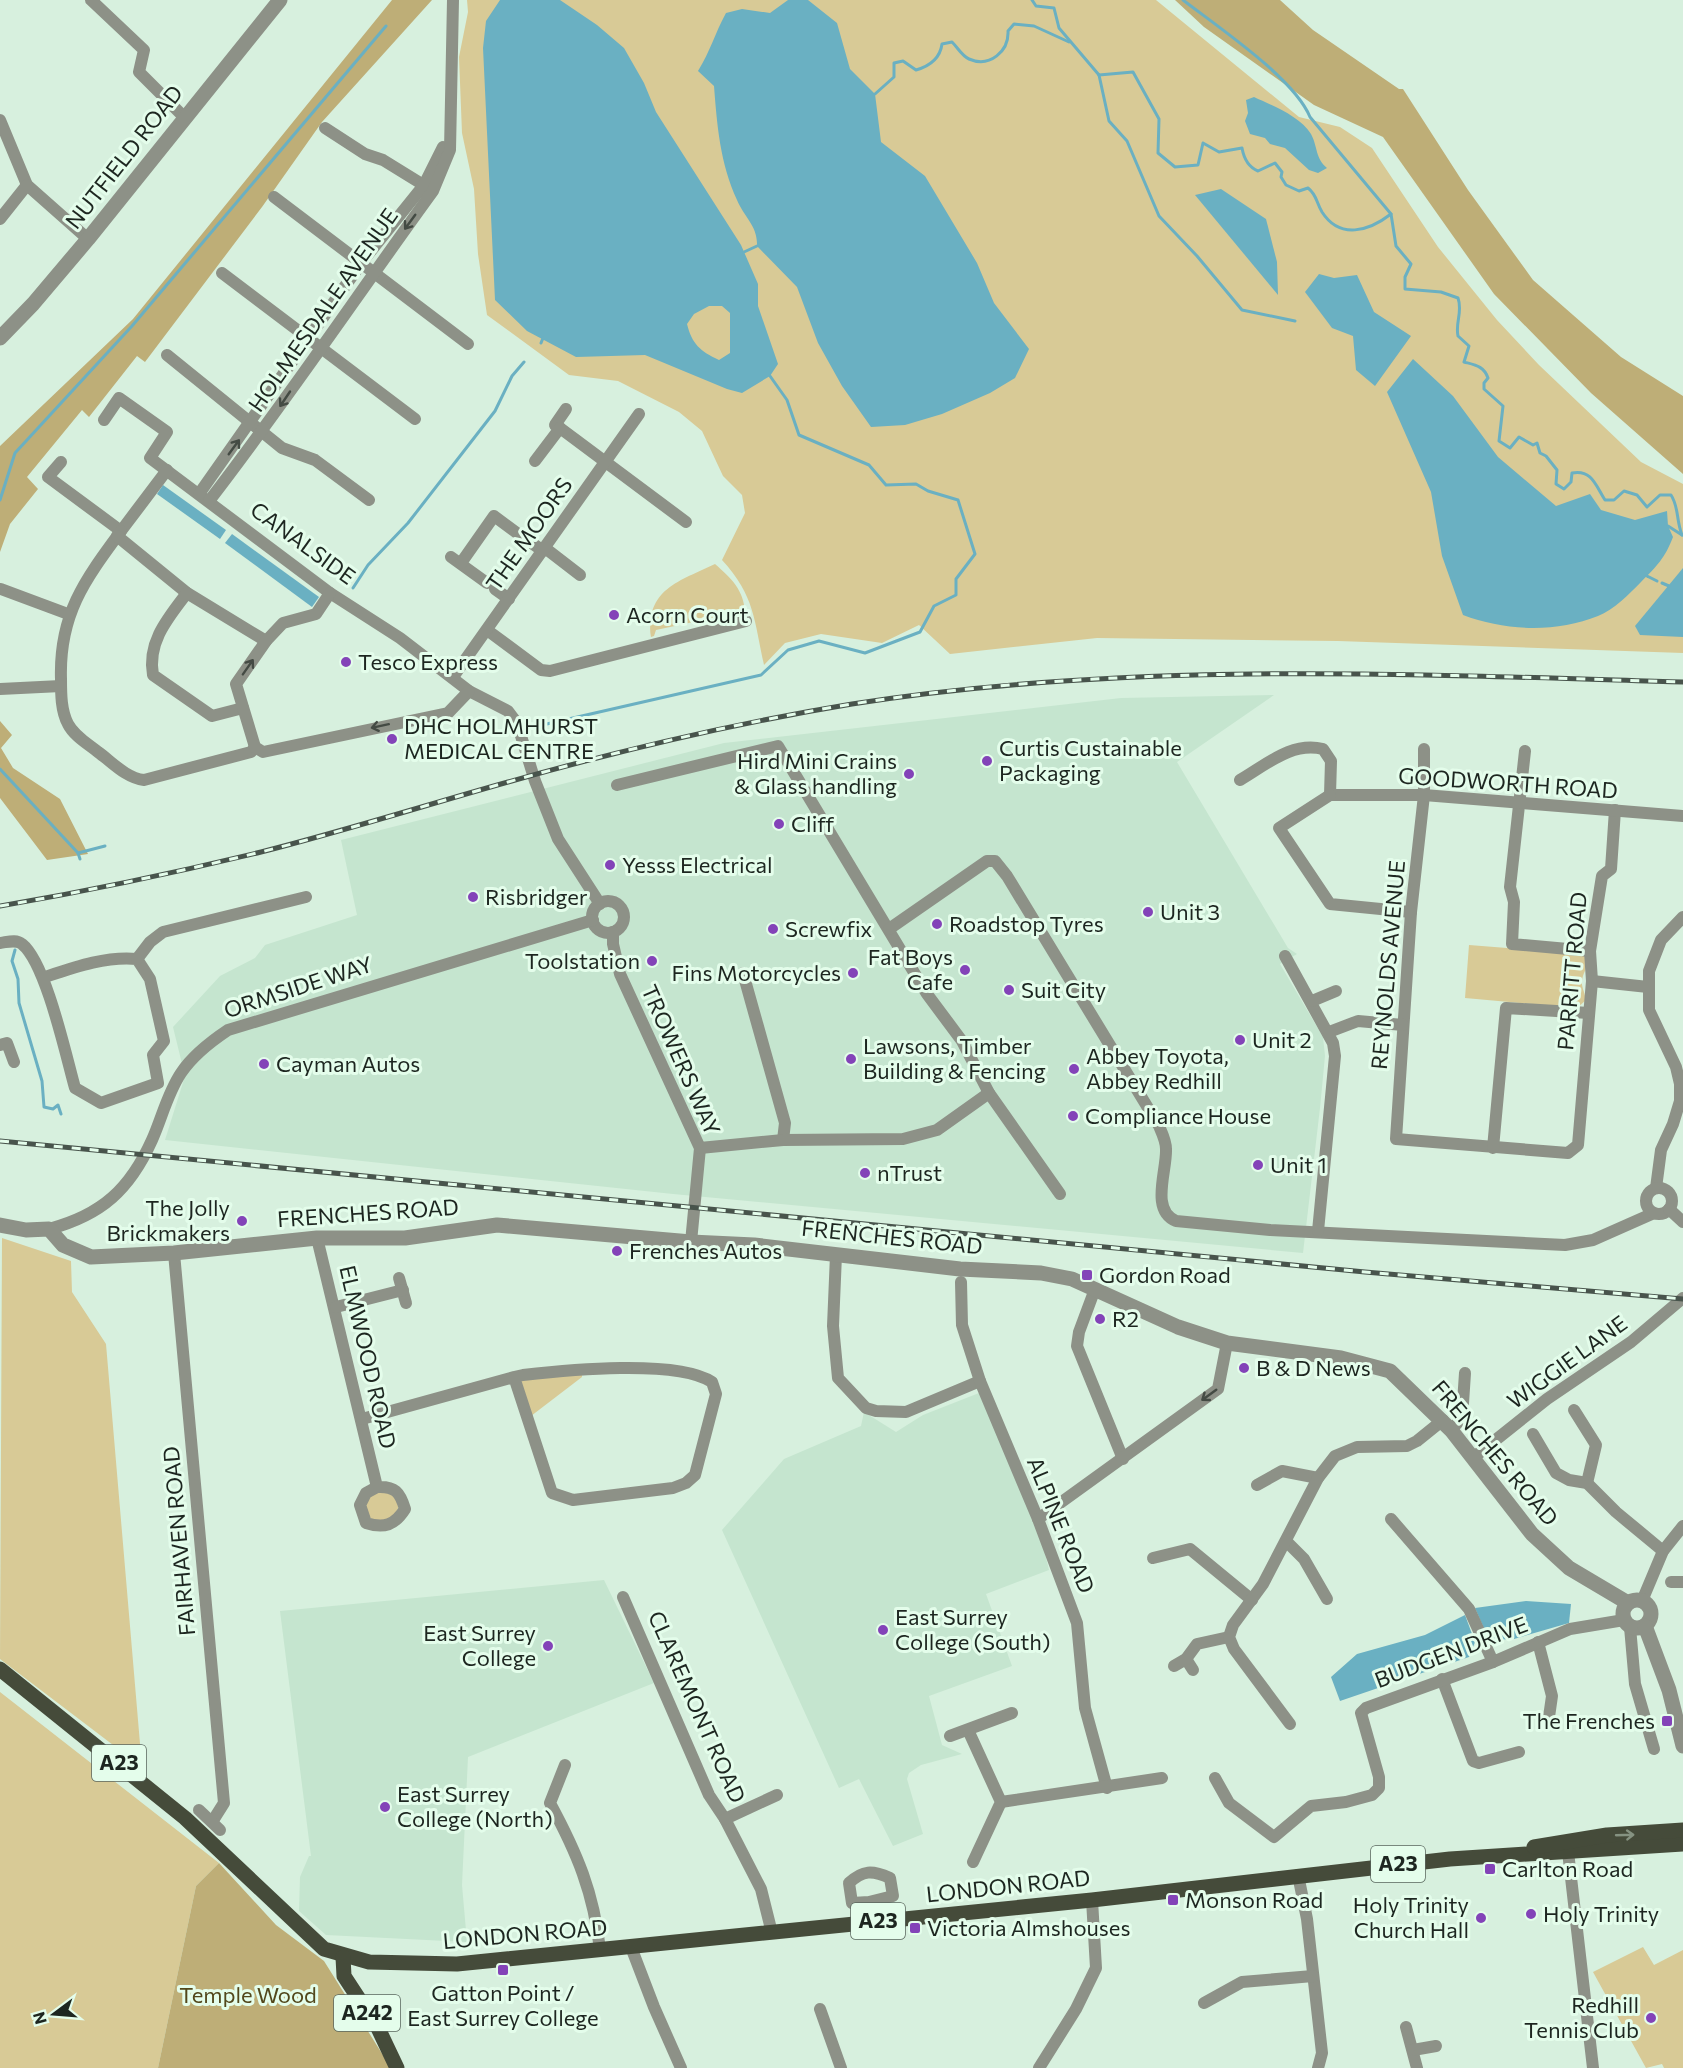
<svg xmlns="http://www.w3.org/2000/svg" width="1683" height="2068" viewBox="0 0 1683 2068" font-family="Commissioner,sans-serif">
  <rect width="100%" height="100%" fill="#d7f0de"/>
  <g fill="#c5e5cf">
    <polygon points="1274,695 1177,762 1288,948 1297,954 1280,964 1323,1037 1325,1056 1320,1108 1303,1253 673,1194 165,1140 185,1076 173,1027 220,976 255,958 265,945 357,915 341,840 724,743 1121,698"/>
    <polygon points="979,1393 1041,1537 1049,1570 986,1594 1012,1666 929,1696 942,1745 962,1754 921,1765 909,1773 907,1779 923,1834 893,1846 859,1779 839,1788 722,1530 784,1459 861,1426 864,1412 896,1432 923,1415"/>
    <polygon points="604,1580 654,1683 468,1757 462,1885 467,1942 326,1935 299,1911 300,1877 309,1856 311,1856 280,1611"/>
  </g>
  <g fill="#d8ca96">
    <path d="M467,0H1156L1299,117L1340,127L1372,148L1438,247L1497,320L1539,365L1641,462L1683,484V653L1338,641L1097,638L950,654L919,625L882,643L821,634L785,643L764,665C754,620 755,596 722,560L745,513L742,495L723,476L702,431L679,412L618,381L569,375L487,315L478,254L474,189L462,133L459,57L468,12Z"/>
    <path d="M715,564C731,578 743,589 745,611L656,630L654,636L651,637C645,589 680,581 715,564Z"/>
    <path d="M1469,945L1583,954C1592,965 1583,970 1582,981C1581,986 1585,993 1586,1000L1577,1008L1465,998Z"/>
    <polygon points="2,1238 71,1261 72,1292 106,1344 142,1767 0,1659"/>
    <polygon points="582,1371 582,1377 531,1416 521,1381"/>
    <circle cx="382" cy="1507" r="16"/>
    <polygon points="0,1692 219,1863 196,1886 158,2068 0,2068"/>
    <polygon points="1643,1947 1654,1965 1683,1950 1683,2068 1664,2068 1662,2064 1646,2068 1593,1972"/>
  </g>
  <g fill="#beae77">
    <polygon points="392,0 432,0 322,122 262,207 145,362 137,356 89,417 82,410 27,477 38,489 10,524 0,552 0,446 133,319"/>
    <polygon points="1175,0 1280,0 1313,30 1399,89 1403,89 1468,190 1533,280 1621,357 1683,396 1683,474 1591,393 1494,294 1383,137 1314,105 1204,27"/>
    <polygon points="0,721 12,735 1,748 13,768 60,799 88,854 47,860 0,798"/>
    <polygon points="219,1863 276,1925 324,1961 391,2068 158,2068 196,1886"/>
  </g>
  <g fill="#6ab0c2" fill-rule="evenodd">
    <path d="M500,0H560L597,25L624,48L644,83L656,112L741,245L758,284V306L778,364L770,376L742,393L727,389L645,355L576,357L527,331L495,300L483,48L486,21ZM709,306H722L730,313V353L719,360C700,351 692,344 687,324L694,314Z"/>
    <path d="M788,0H808L837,23L850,69L875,94L881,142L925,176L977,263L994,303L1029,349L1015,378L990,393L942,414L905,425L871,427L842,386L818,343L797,287L757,246C758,226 744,217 737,200C720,163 717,125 714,86L698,71C710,52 715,33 726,13L742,9L770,13Z"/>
    <path d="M1254,97C1271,105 1300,116 1311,134C1318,147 1315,158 1327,168L1318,173L1309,170L1285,148L1270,144L1265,138L1250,134L1245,121L1248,113L1246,100Z"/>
    <polygon points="1221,189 1266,219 1277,262 1278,295 1195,195"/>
    <polygon points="1319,274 1334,278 1357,275 1374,312 1411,336 1375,386 1356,370 1353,336 1332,328 1305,292"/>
    <path d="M1413,359L1453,396L1498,457L1556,506L1590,494L1601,510L1635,520L1667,511L1668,526L1673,537C1665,558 1657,566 1641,582C1629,594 1614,610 1598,616C1556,633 1505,631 1463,615L1442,556L1431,492L1387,392Z"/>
    <polygon points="163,485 226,530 220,539 157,494"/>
    <polygon points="232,534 319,597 312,607 225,543"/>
    <polygon points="1683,568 1683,637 1640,635 1635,626"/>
    <polygon points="1526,1601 1571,1604 1569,1623 1514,1639 1489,1640 1475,1608"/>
    <polygon points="1465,1615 1475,1642 1469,1657 1340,1701 1331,1677 1357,1654 1425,1635"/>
  </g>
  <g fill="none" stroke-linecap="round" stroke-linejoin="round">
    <g stroke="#6ab0c2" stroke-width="3">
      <polyline points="1032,0 1036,6 1054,8 1059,28 1099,75"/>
      <path d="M1183,0C1218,27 1294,78 1310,117L1391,214L1396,246L1411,264L1405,277V289L1441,292L1458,298C1463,312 1455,322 1458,336L1469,346L1464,362C1475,365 1484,366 1488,378L1484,383V389L1503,406L1499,441L1510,448L1519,437L1533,445L1537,443L1540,453L1546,456L1557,470L1556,484L1564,489L1571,482L1572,473C1592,469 1596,486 1605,500H1614L1624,491L1637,495L1647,507L1660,495H1671C1679,507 1676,520 1682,535"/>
      <path d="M1099,75L1133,72L1159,119L1158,153L1175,167L1198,165L1203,143L1219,152L1242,148C1244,159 1248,167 1258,171L1275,163L1282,172L1281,177L1286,185L1299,191L1308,188C1317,195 1316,202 1322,212C1340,240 1369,231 1391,214"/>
      <polyline points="1099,75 1109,121 1127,141 1159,216 1197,256 1242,310 1295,321"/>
      <path d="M875,94L894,77V63L903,61L916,70C930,66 940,59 942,44L952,42C958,48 962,56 969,59C990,68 1009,51 1008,31L1014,24L1034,26L1069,42"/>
      <polyline points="744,252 757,246"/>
      <polyline points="541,343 543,338"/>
      <polyline points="0,500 15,453 132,326 386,26"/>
      <polyline points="1668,526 1682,535"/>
      <polyline points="1647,576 1657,581"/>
      <polyline points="1662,583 1669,586"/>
      <polyline points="353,588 368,565 408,523 495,411 512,376 524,362"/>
      <polyline points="538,726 761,675 788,650 819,641 865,653 920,632 934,606 956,595 956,579 975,554 958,500 928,491 916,484 886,485 869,465 799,435 787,400 770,376"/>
      <polyline points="0,769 78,853"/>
      <polyline points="80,859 78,853 105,846"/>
      <polyline points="15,950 12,961 18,979 19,1003 42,1081 44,1107 53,1109 58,1105 61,1114"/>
    </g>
    <g stroke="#8d9187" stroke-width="12">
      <polyline points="91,0 144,50 139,72 184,117"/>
      <polyline points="0,120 27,185 88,239"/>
      <polyline points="325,128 365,154 383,160 430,189"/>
      <polyline points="274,197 468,344"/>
      <polyline points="0,219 27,185"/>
      <polyline points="222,273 415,419"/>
      <polyline points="167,355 282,448 315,460 369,500"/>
      <polyline points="104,420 119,398 167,432 150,458 330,593 400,638 469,691 508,711 517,723 535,781 558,839 600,904"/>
      <polyline points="560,428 555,425 566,409"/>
      <polyline points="535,461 560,428 686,522"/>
      <polyline points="61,462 48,477 121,531 167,470"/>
      <polyline points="199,494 362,262 424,185 443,147"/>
      <path d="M209,501C287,400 358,294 433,191L450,150L453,0"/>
      <path d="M121,531C84,581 59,615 61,679C61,694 61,711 68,724C74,736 88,744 98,752C112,762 126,778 144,780L251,752L255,747"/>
      <polyline points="117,536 187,593 266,641"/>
      <polyline points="529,541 543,551"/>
      <polyline points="545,548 580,575"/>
      <polyline points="451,557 487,583"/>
      <polyline points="461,563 494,516 521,536"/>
      <polyline points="1,589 68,614"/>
      <polyline points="495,589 509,599"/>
      <path d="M187,593C168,618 147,642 153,675L212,716L243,708"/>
      <polyline points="330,593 316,614 283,623 266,641 236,684 255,747 263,752 448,713 469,691"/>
      <polyline points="487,630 541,670 550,671 746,621"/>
      <polyline points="453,677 639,414"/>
      <polyline points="0,689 61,686"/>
      <polyline points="1424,749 1424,795 1411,912 1396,1139 1568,1153 1578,1145 1592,981 1590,951 1602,876 1611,869 1615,810"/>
      <polyline points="1525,751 1510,887 1514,902 1512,944 1590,951"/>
      <path d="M1240,780C1266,765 1292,741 1323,749L1331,761L1330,795H1424L1683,816"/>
      <polyline points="617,785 778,746 927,994 962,1041 989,1093 1060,1194"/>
      <polyline points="1330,795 1279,828 1330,904 1411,912"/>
      <circle cx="608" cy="917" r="16"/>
      <path d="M889,929L987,861H995L1007,876L1159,1126C1162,1133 1166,1141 1166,1149C1167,1171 1150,1210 1176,1221L1270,1230L1565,1245L1593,1240L1654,1213"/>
      <polyline points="613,932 613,944 620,974 700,1148 691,1242"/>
      <path d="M0,943C8,942 16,939 22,944C46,963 66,1056 75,1088L101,1103L158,1083L153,1055L164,1041L150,979L137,959C106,956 75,967 45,977"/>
      <polyline points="1285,956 1333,1043 1335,1056 1318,1231"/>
      <polyline points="137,959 150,942 163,932 306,897"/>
      <polyline points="743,973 785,1123 783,1140"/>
      <polyline points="1592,981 1648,987"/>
      <polyline points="1312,1001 1336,991"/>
      <polyline points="1329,1032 1358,1021 1403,1025"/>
      <polyline points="0,1045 7,1043 14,1062"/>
      <polyline points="700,1148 783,1140 903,1139 937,1130 989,1093"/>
      <polyline points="1493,1148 1506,1008 1589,1013"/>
      <polyline points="1656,1188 1661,1150 1673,1124 1680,1101 1680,1084 1676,1067 1649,1010 1649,971 1661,940 1683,917"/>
      <circle cx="1659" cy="1201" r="13"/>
      <polyline points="1669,1209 1683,1222"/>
      <path d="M49,1229C102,1215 130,1189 152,1140C162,1118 167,1094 181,1073C193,1055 210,1042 228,1030L593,920"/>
      <path d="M317,1238L377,1487L366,1493L360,1505L366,1523C384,1529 395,1525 405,1509C400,1492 395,1486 377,1487"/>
      <polyline points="174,1253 224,1803 212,1822"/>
      <polyline points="836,1255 833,1326 838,1378 866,1408 876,1411 906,1412 980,1381"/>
      <polyline points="399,1278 406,1303"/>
      <polyline points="961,1282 962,1325 980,1381 1038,1519 1077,1623 1085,1708 1107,1788"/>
      <polyline points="1095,1289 1079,1332 1077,1346 1123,1459"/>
      <polyline points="336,1307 403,1290"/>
      <polyline points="1574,1410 1596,1445 1587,1483"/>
      <path d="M362,1419L514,1377L523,1375C566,1370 677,1359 712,1382L716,1394L695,1475L686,1483L673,1488L573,1500L552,1493L514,1377"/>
      <polyline points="1451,1430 1462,1418 1465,1373"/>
      <polyline points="1533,1434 1556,1473 1569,1480 1587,1483 1616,1512 1663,1551"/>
      <polyline points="1473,1458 1547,1399 1631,1342 1683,1298"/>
      <polyline points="1257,1485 1282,1471 1318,1478"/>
      <polyline points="1038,1519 1218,1389 1227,1343"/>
      <polyline points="1391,1519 1469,1609 1493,1662"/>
      <polyline points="1286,1541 1304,1559 1327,1599"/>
      <polyline points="1153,1558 1190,1549 1252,1600"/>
      <polyline points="1671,1582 1683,1582"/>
      <polyline points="623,1597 709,1795 725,1819 761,1889 772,1933"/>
      <polyline points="1642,1601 1663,1551 1683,1526"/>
      <polyline points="1630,1627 1635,1684 1654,1749"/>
      <polyline points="1538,1642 1552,1696 1549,1717"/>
      <polyline points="1186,1659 1193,1670"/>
      <polyline points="1174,1666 1186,1659 1197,1644 1229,1637"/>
      <polyline points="1442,1679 1473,1761 1479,1763 1519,1752"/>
      <polyline points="1290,1724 1234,1649 1229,1637 1233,1625 1263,1584 1318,1478 1335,1456 1357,1447 1407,1446 1417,1441 1443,1420"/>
      <polyline points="968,1730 1001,1802 973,1862"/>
      <polyline points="950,1736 1012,1713"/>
      <path d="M565,1765L550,1803C577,1853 594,1893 600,1950"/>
      <polyline points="1215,1778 1229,1803 1274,1837 1311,1806 1346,1802 1372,1795 1379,1788 1379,1777 1361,1713 1366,1708 1493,1662 1570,1629 1624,1620"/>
      <polyline points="1001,1802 1162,1778"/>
      <polyline points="199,1810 220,1830"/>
      <polyline points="725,1819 777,1795"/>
      <polyline points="1567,1843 1593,2068"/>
      <polyline points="1298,1875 1307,1919 1322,2053 1318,2068"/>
      <path d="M869,1902L852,1903L849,1883C863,1870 872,1870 890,1878L893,1896L869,1902L873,1922"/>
      <polyline points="631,1947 654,2007 681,2068"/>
      <polyline points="1204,2003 1242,1982 1313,1976"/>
      <polyline points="820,2009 841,2068"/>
      <polyline points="1406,2027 1417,2068"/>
      <polyline points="1413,2050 1436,2046"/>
      <polyline points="1039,2068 1076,2009 1096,1968 1092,1900"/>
    </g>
    <g stroke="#8d9187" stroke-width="15">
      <polyline points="0,338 33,304 88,239 280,0"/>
      <polyline points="0,1225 26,1230 49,1229 63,1245 91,1257 174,1253 317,1238 405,1238 497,1225 691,1242 754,1245 960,1269 1041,1273 1072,1279 1178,1327 1227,1343 1341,1358 1390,1371 1451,1430 1532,1534 1569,1568 1628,1603"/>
      <circle cx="1637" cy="1614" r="14"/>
      <polyline points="1645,1626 1669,1690 1683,1746"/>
    </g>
    <g stroke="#454b3a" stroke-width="15">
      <polyline points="0,1669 185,1818 324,1949 369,1962 457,1964 1092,1900 1450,1859 1683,1844"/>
      <polyline points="1534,1847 1607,1835 1683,1830"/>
      <polyline points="343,1957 344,1976 378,2028 397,2068"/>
    </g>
    <g stroke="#48544c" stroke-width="5">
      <g id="rail">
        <path d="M0,906C88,891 174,873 261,852C344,831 426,805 508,782C621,750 736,723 852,704C1126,661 1406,674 1683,682"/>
        <polyline points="0,1141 1365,1272 1683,1299"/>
      </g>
    </g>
    <use href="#rail" stroke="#e4fdeb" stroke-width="3" stroke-dasharray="9" stroke-linecap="butt"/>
  </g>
  <defs><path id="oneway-shaft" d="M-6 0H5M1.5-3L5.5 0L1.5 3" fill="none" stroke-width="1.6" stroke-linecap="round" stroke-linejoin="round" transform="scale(1.5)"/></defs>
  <g stroke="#444b44">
    <use href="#oneway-shaft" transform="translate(410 222) rotate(126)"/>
    <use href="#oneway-shaft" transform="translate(285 399) rotate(124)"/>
    <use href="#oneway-shaft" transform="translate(234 447) rotate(-54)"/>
    <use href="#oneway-shaft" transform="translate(248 667) rotate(-55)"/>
    <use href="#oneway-shaft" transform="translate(380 726) rotate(168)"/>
    <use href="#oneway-shaft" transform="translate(1209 1395) rotate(144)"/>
  </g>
  <use stroke="#859281" href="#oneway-shaft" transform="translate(1625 1835) rotate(-2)"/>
  <g fill="#8343b8" stroke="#e4fdeb" stroke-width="2">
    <circle cx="614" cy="615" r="6"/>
    <circle cx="346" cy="662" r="6"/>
    <circle cx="392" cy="739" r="6"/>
    <circle cx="987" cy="761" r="6"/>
    <circle cx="909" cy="774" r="6"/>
    <circle cx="779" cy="824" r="6"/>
    <circle cx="610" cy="865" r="6"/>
    <circle cx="473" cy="897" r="6"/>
    <circle cx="1148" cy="912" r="6"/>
    <circle cx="937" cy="924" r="6"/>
    <circle cx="773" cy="929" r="6"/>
    <circle cx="652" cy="961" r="6"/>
    <circle cx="965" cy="970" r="6"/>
    <circle cx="853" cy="973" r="6"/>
    <circle cx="1009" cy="990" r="6"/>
    <circle cx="1240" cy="1040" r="6"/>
    <circle cx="851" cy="1059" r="6"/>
    <circle cx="264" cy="1064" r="6"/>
    <circle cx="1074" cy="1069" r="6"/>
    <circle cx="1073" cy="1116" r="6"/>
    <circle cx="1258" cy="1165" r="6"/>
    <circle cx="865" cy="1173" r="6"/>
    <circle cx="242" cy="1221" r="6"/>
    <circle cx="617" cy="1251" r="6"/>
    <rect x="1081" y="1269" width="12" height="12" rx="3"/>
    <circle cx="1100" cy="1319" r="6"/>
    <circle cx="1244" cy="1368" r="6"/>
    <circle cx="883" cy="1630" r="6"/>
    <circle cx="548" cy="1646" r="6"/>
    <rect x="1661" y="1715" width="12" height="12" rx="3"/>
    <circle cx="385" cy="1807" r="6"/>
    <rect x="1484" y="1863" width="12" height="12" rx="3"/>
    <rect x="1167" y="1894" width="12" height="12" rx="3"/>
    <circle cx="1531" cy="1914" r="6"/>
    <circle cx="1481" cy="1918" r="6"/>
    <rect x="909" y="1922" width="12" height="12" rx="3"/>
    <rect x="497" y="1964" width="12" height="12" rx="3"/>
    <circle cx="1651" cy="2018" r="6"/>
  </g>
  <g text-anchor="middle" stroke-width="6" stroke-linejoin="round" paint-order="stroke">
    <g fill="#e4fdeb" stroke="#59665d" stroke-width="1.5">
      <rect x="92" y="1745" width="54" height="36" rx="4.5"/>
      <rect x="1371" y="1846" width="54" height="36" rx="4.5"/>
      <rect x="851" y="1903" width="54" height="36" rx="4.5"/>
      <rect x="334" y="1995" width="66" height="36" rx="4.5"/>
    </g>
    <g font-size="21" font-weight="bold" fill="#1d2620">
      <text x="119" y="1770">A23</text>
      <text x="1398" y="1871">A23</text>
      <text x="878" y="1928">A23</text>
      <text x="367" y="2020">A242</text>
    </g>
    <g font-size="22" fill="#1d2620" stroke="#e4fdeb">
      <text transform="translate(124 157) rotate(-52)" y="8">NUTFIELD ROAD</text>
      <text transform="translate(323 310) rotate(-55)" y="8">HOLMESDALE AVENUE</text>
      <text transform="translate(529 534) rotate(-55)" y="8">THE MOORS</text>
      <text transform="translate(303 543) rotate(36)" y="8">CANALSIDE</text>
      <text transform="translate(1508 783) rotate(4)" y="8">GOODWORTH ROAD</text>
      <text transform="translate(1388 965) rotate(-85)" y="8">REYNOLDS AVENUE</text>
      <text transform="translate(1572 971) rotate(-85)" y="8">PARRITT ROAD</text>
      <text transform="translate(298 987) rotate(-18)" y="8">ORMSIDE WAY</text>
      <text transform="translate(681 1060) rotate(66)" y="8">TROWERS WAY</text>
      <text transform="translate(368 1213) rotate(-4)" y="8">FRENCHES ROAD</text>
      <text transform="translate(892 1237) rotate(6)" y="8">FRENCHES ROAD</text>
      <text transform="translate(368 1357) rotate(77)" y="8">ELMWOOD ROAD</text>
      <text transform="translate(1567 1362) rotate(-36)" y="8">WIGGIE LANE</text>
      <text transform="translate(1495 1453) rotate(50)" y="8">FRENCHES ROAD</text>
      <text transform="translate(1061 1525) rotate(68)" y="8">ALPINE ROAD</text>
      <text transform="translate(179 1541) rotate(-95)" y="8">FAIRHAVEN ROAD</text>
      <text transform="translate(1451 1652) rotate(-21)" y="8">BUDGEN DRIVE</text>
      <text transform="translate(697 1707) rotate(66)" y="8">CLAREMONT ROAD</text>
      <text transform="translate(1008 1886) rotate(-6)" y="8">LONDON ROAD</text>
      <text transform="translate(525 1934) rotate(-5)" y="8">LONDON ROAD</text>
    </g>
    <g font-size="22" fill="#1d2620" stroke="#e4fdeb" text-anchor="start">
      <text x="626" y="623">Acorn Court</text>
      <text x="358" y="670">Tesco Express</text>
      <text x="404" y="734">DHC HOLMHURST<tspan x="404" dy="25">MEDICAL CENTRE</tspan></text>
      <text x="999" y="756">Curtis Custainable<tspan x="999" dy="25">Packaging</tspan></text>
      <text x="897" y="769" text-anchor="end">Hird Mini Crains<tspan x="897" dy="25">&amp; Glass handling</tspan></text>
      <text x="791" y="832">Cliff</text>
      <text x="622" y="873">Yesss Electrical</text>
      <text x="485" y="905">Risbridger</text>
      <text x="1160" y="920">Unit 3</text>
      <text x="949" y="932">Roadstop Tyres</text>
      <text x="785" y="937">Screwfix</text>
      <text x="953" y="965" text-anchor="end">Fat Boys<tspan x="953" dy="25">Cafe</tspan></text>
      <text x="640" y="969" text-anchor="end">Toolstation</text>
      <text x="841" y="981" text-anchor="end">Fins Motorcycles</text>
      <text x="1021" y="998">Suit City</text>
      <text x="1252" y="1048">Unit 2</text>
      <text x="863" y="1054">Lawsons, Timber<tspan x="863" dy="25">Building &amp; Fencing</tspan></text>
      <text x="1086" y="1064">Abbey Toyota,<tspan x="1086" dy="25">Abbey Redhill</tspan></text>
      <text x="276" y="1072">Cayman Autos</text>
      <text x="1085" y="1124">Compliance House</text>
      <text x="1270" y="1173">Unit 1</text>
      <text x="877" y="1181">nTrust</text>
      <text x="230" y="1216" text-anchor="end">The Jolly<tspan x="230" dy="25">Brickmakers</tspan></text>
      <text x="629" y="1259">Frenches Autos</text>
      <text x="1099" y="1283">Gordon Road</text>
      <text x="1112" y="1327">R2</text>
      <text x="1256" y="1376">B &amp; D News</text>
      <text x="895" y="1625">East Surrey<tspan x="895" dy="25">College (South)</tspan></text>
      <text x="536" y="1641" text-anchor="end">East Surrey<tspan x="536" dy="25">College</tspan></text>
      <text x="1655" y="1729" text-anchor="end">The Frenches</text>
      <text x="397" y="1802">East Surrey<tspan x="397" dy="25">College (North)</tspan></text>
      <text x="1502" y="1877">Carlton Road</text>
      <text x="1185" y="1908">Monson Road</text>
      <text x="1469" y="1913" text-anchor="end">Holy Trinity<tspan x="1469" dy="25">Church Hall</tspan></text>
      <text x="1543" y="1922">Holy Trinity</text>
      <text x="927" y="1936">Victoria Almshouses</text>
      <text x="503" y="2001" text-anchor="middle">Gatton Point /<tspan x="503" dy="25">East Surrey College</tspan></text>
      <text x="1639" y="2013" text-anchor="end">Redhill<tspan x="1639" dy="25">Tennis Club</tspan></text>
    </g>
    <g font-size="22" fill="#52471b" stroke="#e4fdeb">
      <text x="248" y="2003">Temple Wood</text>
    </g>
  </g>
  <g transform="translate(54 2014) rotate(254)" stroke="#e4fdeb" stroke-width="4.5" paint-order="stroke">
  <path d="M0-4.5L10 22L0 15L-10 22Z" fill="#1d2620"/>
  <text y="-9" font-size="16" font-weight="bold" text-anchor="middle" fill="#1d2620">N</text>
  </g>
</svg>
